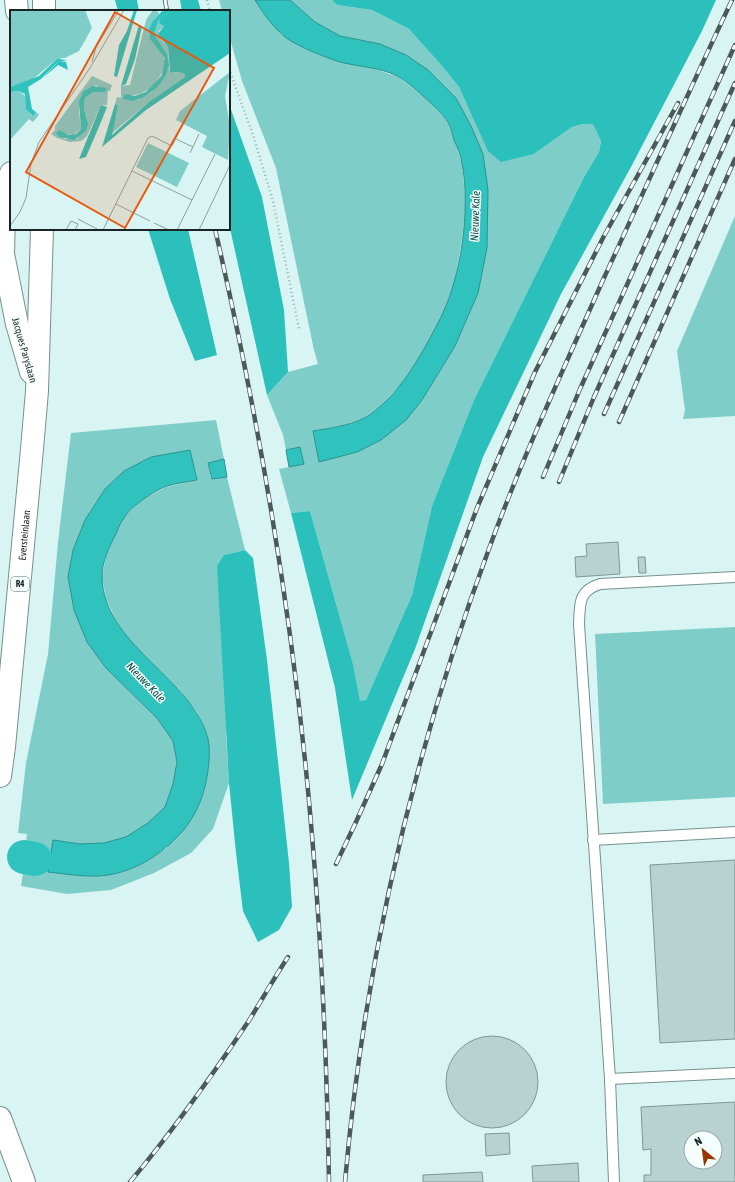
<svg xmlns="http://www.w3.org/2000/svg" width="735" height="1182" viewBox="0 0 735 1182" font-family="'Asap Condensed',sans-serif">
  <rect width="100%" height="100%" fill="#d9f5f3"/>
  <g fill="#7ecdc9" fill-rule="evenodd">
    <polygon points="219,0 255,0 263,13 282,35 398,77 427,99 448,122 462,163 466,205 462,239 455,280 443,315 424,351 401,384 380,407 363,418 344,425 313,431 319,462 422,400 455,346 478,293 483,154 406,55 380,44 340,36 315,22 290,0 332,0 337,5 372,10 409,29 442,66 459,87 470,111 534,154 572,127 582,124 593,123 601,141 599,152 584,177 474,400 432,506 412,595 366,700 360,702 353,664 310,511 291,513 279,469 304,464 300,447 286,450 283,435 267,395 288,372 318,364 314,350 276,168 242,81 229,35 229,11 222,11"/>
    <polygon points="735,216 735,416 683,419 685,410 677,351"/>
    <path d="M216,420L224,459L208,463L211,478L227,477L245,550L224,555L226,735L229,783L213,829L191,853L154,873L111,890L67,894L21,886L24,866L34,868L36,852L25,851L27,834L18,833L26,763L48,654L58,542L71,433ZM190,450L197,480L166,487L143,499L124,517L107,552L102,577L106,598L114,617L126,637L179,689L197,712L208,736L167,848L150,859L129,869L53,840L80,844H101L126,837L148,823L165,807L173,784L177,762L173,741L157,718L106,668L74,610L68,577L73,550L85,520L105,489L124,471L151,457Z"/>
    <polygon points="735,627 735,797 603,804 595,634"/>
  </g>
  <g fill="#2bc0bb">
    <polygon points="115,0 137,0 139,11 118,11"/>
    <polygon points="180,0 198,0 201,11 182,11"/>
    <polygon points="332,0 716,0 702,31 631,167 561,294 483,457 415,649 352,800 335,688 291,513 310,511 353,664 360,701 366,700 412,595 432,506 474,400 584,177 599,152 601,141 593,124 582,124 572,127 534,154 501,162 488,151 459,87 442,66 409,29 372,10 337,5"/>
    <polygon points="229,104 262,197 284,310 288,372 267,395 229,224"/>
    <polygon points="148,229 188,229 217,355 195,361 170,299"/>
    <polygon points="245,550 253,558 267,660 289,863 292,907 279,930 258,942 243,911 236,853 229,783 217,566 224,555"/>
  </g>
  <g fill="#30c3be" stroke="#299390">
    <path d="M255,0H290L315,22L340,36L380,44L406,55L428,70L456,98L471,126L483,154L488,190L487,248L478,293L455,346L422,400L406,420L381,440L357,452L319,462L313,431C330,428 348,426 364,418C397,400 422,354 439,321C461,280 471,209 462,163C461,155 457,147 454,140C452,134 451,127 448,122C440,110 410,83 397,76C380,67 359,67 340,62C329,59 292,44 284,36C272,26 263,13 255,0Z"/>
    <polygon points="300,447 304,464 289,467 286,450"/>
    <path d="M190,450L197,480C187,482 177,483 167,486C155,490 130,507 124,518C120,523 118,529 116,534C109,547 102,562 102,577C104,645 187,674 207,735C211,748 209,764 207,777C203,800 193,822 176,838C159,856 134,871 108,875C89,878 67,874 48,872L53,840L80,844L104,843L126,837L148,823L165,807L173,784L177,762L173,741L157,718L106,668L87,642L74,610L68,577L73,550L85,520L105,489L124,471L151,457Z"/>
    <polygon points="224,459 227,477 212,479 208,463"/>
  </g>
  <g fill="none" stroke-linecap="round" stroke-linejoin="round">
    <polyline stroke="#30c3be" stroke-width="34" points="24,857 35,859"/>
  </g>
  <g fill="#b7d2d0" stroke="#7d9795" fill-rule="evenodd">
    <polygon points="618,542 620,574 576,577 575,557 587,556 586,544"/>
    <polygon points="638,557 645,557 646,573 639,573"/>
    <polygon points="735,860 735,1039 660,1043 650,865"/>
    <circle cx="492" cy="1082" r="46"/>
    <path d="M735,1102V1182H644V1175H651V1149L643,1150L641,1107ZM691,1138H715V1162H691Z"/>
    <polygon points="509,1133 510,1154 486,1156 485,1134"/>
    <polygon points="578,1163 579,1182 533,1182 532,1166"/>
    <polygon points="482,1172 483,1182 423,1182 423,1175"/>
  </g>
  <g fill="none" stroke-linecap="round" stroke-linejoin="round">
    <g stroke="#76908e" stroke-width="12">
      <g id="service">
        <polyline points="593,840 735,832"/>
        <polyline points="610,1079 735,1073"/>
        <path d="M614,1182L610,1079L579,624C580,604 578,591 600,584L735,577"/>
      </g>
    </g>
    <g stroke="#76908e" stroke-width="24">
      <g id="trunk">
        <polyline points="16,0 17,11"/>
        <polyline points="44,11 44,0"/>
        <polyline points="11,173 4,212 3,254 17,324 31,372"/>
        <path id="s1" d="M0,776L4,747L32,449L37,391L42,229"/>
        <polyline points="0,1118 24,1182"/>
      </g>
    </g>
    <g stroke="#9ab0af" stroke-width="2.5" stroke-dasharray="1 3" stroke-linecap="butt">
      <polyline points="207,0 210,11"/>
      <polyline points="229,69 253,135 273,201 299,329"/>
    </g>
    <use href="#service" stroke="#fff" stroke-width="10"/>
    <use href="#trunk" stroke="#fff" stroke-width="22"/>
    <g stroke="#4b5959" stroke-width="4.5">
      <g id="rail">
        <polyline points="165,0 167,11"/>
        <path d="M215,229C261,428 295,631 312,835C322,950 327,1066 329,1182"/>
        <polyline points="604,414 735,121"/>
        <polyline points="619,422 735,159"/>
        <polyline points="543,477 580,389 735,45"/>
        <polyline points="559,482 594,397 735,83"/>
        <polyline points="336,864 356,822 382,764 477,508 535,372 604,236 678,103"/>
        <path d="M130,1182C173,1131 211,1077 248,1022C262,1000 274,978 288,957"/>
        <path d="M345,1182C364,966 414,750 490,546C523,456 564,368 603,280C646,187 688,93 732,0"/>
      </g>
    </g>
    <use href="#rail" stroke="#f3fefd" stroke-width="3" stroke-dasharray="9" stroke-linecap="butt"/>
  </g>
  <g text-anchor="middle" stroke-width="3" stroke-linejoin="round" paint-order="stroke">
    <rect fill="#f3fefd" stroke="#5b6565" stroke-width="1" x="11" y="577" width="18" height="14" rx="3"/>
    <g font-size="9" font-weight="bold" fill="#1a2424">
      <text x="20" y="587">R4</text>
    </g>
    <g font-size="10" fill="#1a2424" stroke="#f3fefd">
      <text transform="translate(25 350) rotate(74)" y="4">Jacques Paryslaan</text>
      <text dy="4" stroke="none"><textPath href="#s1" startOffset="242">Eversteinlaan</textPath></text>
    </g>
    <g font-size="11" font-style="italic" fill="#054644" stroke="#f3fefd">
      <text transform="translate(475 216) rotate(-88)" y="4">Nieuwe Kale</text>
      <text transform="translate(146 682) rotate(46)" y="4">Nieuwe Kale</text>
    </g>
  </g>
  <g transform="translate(10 10)">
    <rect width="220" height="220" fill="#d9f5f3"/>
    <path d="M0,0H75L82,18L69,41L55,48H48L23,69L0,77ZM143,0H147L149,4L142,12L139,24L143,32L153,43L156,53L155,59L141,78L130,84L119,86L128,90L140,83L147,78L158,59L157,44L144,24L145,14L150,9L154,16L149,21L150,28L158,37L159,59L165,63H174L175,67L139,92L101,124L108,95L105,94L107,87L111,88V76L120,75L136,10ZM220,62L215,86L220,116L218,150L192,137L197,126L166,110L170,101ZM82,66L102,75L100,81H98L97,95H91L77,126L71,131L60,132L47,128L41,124L45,120V116ZM86,75L95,82H83L75,88L74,98L77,109L67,129H54L52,123L63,125L71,119L69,101L71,86ZM8,81L17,87L16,97L22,106L26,102L29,105L23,112L19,109L0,130V82ZM138,133L179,153L167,177L126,157Z" fill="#7ecdc9" fill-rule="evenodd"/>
    <path d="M124,0H127L107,67L104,66L109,35L117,21ZM162,0H220V43L136,100L92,137L105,94L108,95L102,125L139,92L175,67L174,63L160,62L158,37L148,24L154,16L149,13L150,9ZM129,15L132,16L125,49L116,74L111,76ZM49,51L56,52L58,60L48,55L34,67ZM91,95L97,97L91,112L76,147L69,149Z" fill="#2bc0bb"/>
    <path d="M153,0H162L148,11L144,24L157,44L159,55L156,65L147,78L132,88L123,91L113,89L115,84L125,86L136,82L152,65L155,48L140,29L139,20L142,12ZM48,48L57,51H49L31,69L18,77L22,99L26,102L23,106L16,99L15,84L8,81L0,82V77L29,66ZM82,76L97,78L95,82H83L75,88L74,98L78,114L76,121L64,130L50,127L46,124L49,120L59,125L66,124L71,119L69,91L73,82Z" fill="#30c3be"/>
    <path fill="none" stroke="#8da1a0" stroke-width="1" d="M82,52L86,37L109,0M220,76V104M166,129L183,137M180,143L189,124M122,161L182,190M106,194L140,211M68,209L89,220M144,213L159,220M0,216L10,202L16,188L21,154L29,132L80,58L114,0M56,220L61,211L68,214L65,220M93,220L138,128L142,126L162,136L172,116M167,220L205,144M189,220L220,155"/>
    <path fill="#e8590c" fill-opacity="0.15" stroke="#e8590c" stroke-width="2" d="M105,2L204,58L115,218L16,162Z"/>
    <rect width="220" height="220" fill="none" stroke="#1a2424" stroke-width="2"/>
  </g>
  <g transform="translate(703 1150) rotate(331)"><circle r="19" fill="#f3fefd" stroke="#9ca7a6"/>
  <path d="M0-3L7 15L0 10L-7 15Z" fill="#993500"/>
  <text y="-6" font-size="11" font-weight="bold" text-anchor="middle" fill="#1a2424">N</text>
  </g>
</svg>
